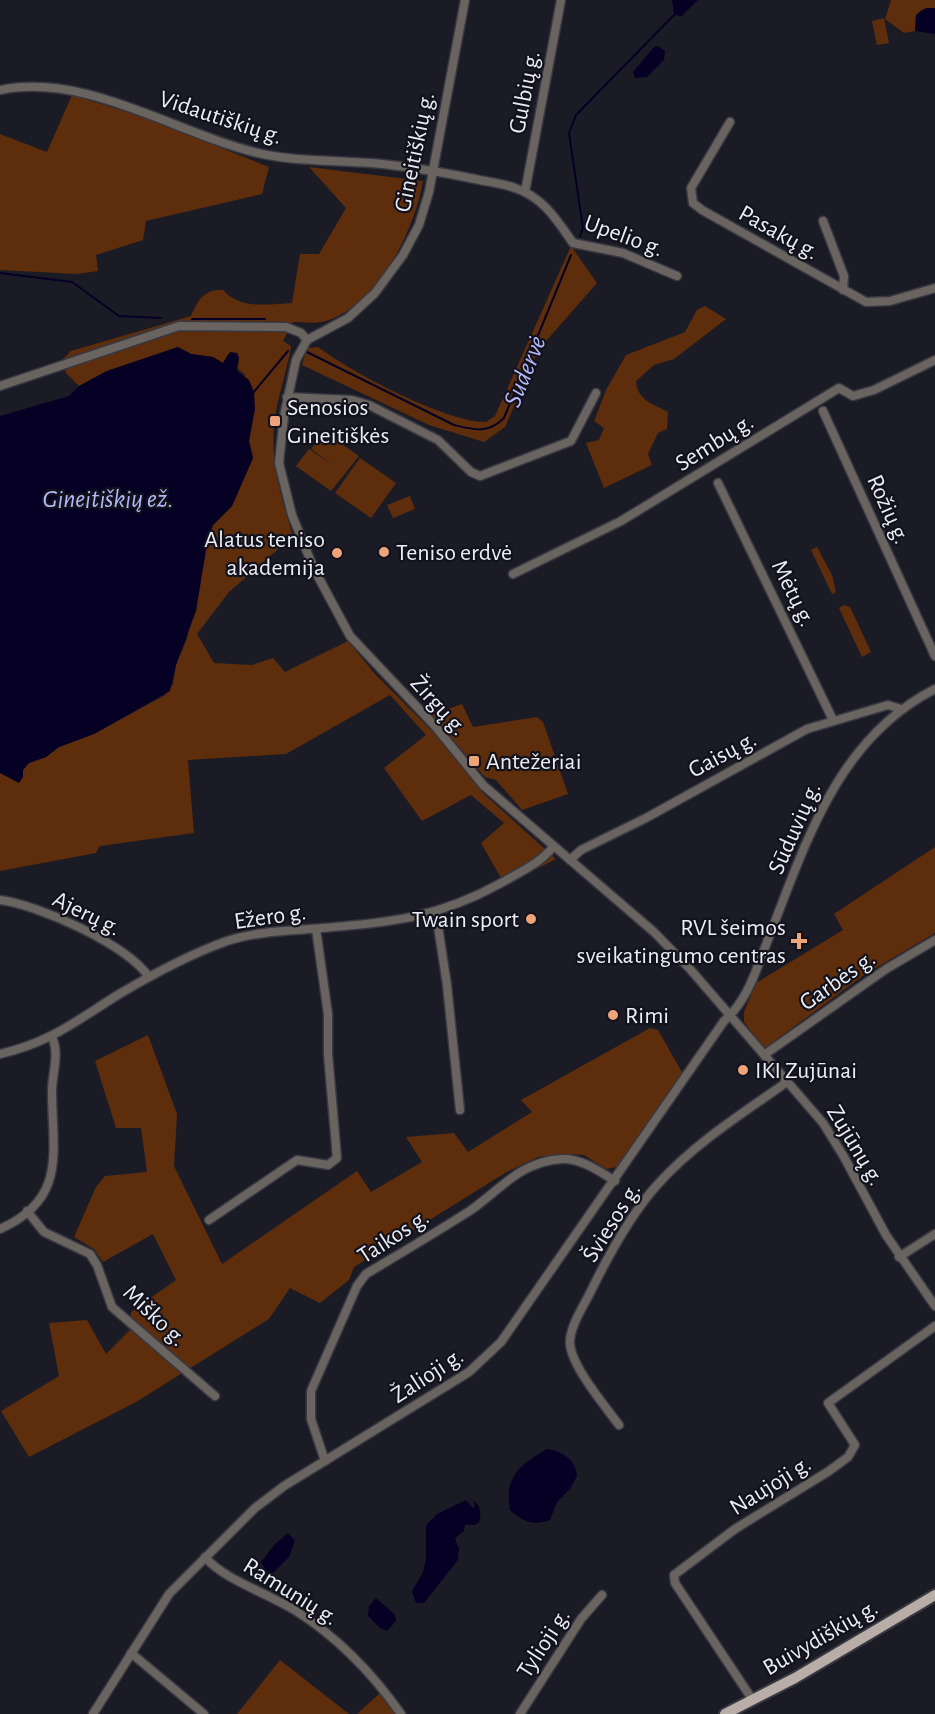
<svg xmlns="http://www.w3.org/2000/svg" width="935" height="1714" viewBox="0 0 935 1714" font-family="'Alegreya Sans',sans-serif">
  <rect width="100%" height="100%" fill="#1b1b25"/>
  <g fill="#5e2d0c">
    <polygon points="891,0 935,0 935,8 921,10 916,15 915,31 904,33 885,19"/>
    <polygon points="884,18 889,43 877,45 872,21"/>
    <polygon points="72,95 143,117 269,167 262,194 146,221 143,240 96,255 98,271 77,274 0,270 0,134 47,152"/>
    <path d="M309,167L423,181C415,230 377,306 326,321C316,324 303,322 293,322L283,341L291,346C287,373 276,399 274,427C271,465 282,501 293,536L229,592L197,634L214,663L252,665L273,658L285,672L348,641L375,674L432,731L484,794L556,859L505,885L481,843L504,823L471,795L422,821L384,768L426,735L390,695L286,754L188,760L194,833L100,846L96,853L0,871V773L23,777V770L29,763L46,757L59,747L94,734L165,695L173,684L176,665L187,639L208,538L213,525L232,506L253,458L249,441L251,422L245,375L236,367L239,358L228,354L223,363L213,357L191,354L178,347L107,371L79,386L66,373L63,359L71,351L191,316C198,300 204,289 223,290C240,310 269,304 292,303L300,254H319L346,208Z"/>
    <path d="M571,246L597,283L539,349L505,427L484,442L429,425L302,365L307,348L318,347C349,371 447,423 486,422L495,416Z"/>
    <path d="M705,306L726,319L674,359L654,365L636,381C637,400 653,404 668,412L667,429L658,433L648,454L652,465L604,488L586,443L599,440L604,428L594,421L606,390L626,355L685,332L697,310Z"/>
    <polygon points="324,432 359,456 331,491 296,466 309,449 334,466 311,449"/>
    <polygon points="360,458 396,483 371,518 335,493"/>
    <polygon points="410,496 415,509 393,518 387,505"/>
    <polygon points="817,547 832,575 836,592 832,594 811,550"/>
    <polygon points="844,605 850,607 871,652 862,657 839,608"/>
    <polygon points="462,704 473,727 537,717 543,722 568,794 522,810 496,780 485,777 431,715"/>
    <polygon points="935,847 935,933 864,975 764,1049 744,1022 744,1012 756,983 843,930 834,914"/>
    <polygon points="650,1028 658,1030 683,1074 617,1167 606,1169 584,1155 562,1154 538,1157 505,1173 354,1267 349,1280 320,1303 290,1288 269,1319 136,1402 29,1457 1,1411 59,1376 49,1323 87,1320 106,1354 129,1331 131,1312 176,1280 153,1234 103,1262 94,1249 74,1237 96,1187 105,1176 147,1172 141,1128 116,1128 95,1061 148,1035 177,1114 174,1166 222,1264 357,1171 371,1192 422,1162 406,1137 454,1133 468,1152 532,1112 521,1100"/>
    <polygon points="280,1660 349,1714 237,1714"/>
    <polygon points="380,1693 397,1714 357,1714"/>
  </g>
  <g fill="#060024">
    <polygon points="672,0 698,0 682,16 674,15"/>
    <polygon points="926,8 935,8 935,34 915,31 916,15"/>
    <polygon points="658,46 665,51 664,60 647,77 635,78 633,72 654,47"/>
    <polygon points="178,347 191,354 213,357 223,363 230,352 237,353 239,358 237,371 249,380 254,392 255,409 249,441 253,458 232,506 213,525 208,538 196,611 176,665 170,691 94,734 59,747 46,757 29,763 23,770 23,777 19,783 0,773 0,416 69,396 79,386 107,371"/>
    <path d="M547,1449C562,1451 576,1460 577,1476L570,1489L557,1502L550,1520C533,1526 523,1522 510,1510C504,1478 519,1465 547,1449Z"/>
    <path d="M466,1500L473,1508L475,1506L473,1501C480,1503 482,1515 479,1522L475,1525H465L464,1531L455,1538L459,1549L458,1560L424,1603H416L412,1591L423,1572L426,1559V1525L437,1514Z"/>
    <polygon points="288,1533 295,1541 289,1557 273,1573 266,1571 261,1562 275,1544"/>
    <polygon points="376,1598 395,1615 396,1621 387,1631 380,1628 368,1616 369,1606"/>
  </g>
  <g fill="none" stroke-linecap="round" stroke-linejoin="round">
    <g stroke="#060024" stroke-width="2">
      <polyline points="580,236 583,228 569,133 576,115 676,13"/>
      <polyline points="0,273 72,282 119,316 161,318"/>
      <polyline points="192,319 265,319"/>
      <path d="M307,352L454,425C475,430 488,434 504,418L571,255"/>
      <polyline points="253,393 288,351"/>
    </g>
    <g stroke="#383842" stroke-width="11">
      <g id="minor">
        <polyline points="465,0 429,192 419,225 403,255 375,293 348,318 307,340 296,360 284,416 279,463 292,515 314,569 350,636 434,725 483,785 654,932 690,969 823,1123 844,1157 886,1235 935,1306"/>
        <path d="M0,90C86,72 177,134 258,153C296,162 334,160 371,163C406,166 441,172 475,179C488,182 502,183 515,188C543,197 557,220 573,243L623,253L677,276"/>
        <polyline points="730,122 691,188 693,203 702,210 866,302 890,301 935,288"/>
        <polyline points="525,192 561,0"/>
        <polyline points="823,221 844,276 843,290"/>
        <polyline points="0,386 179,326 286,327 301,333 307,340"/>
        <polyline points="287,397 352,400 369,405 438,440 471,472 480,476 571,441 596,393"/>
        <polyline points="823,411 935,656"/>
        <polyline points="718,483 833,720"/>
        <polyline points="513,574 621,521 839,388 853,396 874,390 935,360"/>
        <polyline points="570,860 581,850 646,818 807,729 888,705 901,709"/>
        <path d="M0,900C39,905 126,944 149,977"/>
        <polyline points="436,913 447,985 460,1110"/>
        <path d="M0,1054C52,1042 77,1020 121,993C155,973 190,954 227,941C257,931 291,931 322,928C392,922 438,918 501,883C520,872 539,864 553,847"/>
        <polyline points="764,1055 886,969 935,940"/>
        <polyline points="27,1211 44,1232 90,1254 97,1265 112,1307 215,1396"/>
        <polyline points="209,1220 297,1160 328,1165 337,1158 328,1054 328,1014 316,929"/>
        <path d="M0,1229C68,1199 52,1151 52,1091C52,1073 60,1055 52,1037"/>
        <polyline points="899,1257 935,1234"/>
        <path d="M619,1425C605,1406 572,1367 570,1344C569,1328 583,1307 590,1293C608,1256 630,1215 658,1184C695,1143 743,1113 787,1082"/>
        <path d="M325,1461L311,1419V1391L357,1286L366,1274C401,1253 437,1232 471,1210C501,1189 520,1162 561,1159C581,1158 599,1171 615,1181"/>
        <path d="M205,1557C224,1580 270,1594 296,1611C337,1637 373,1674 401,1714"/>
        <polyline points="131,1653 204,1714"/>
        <polyline points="752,1699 675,1583 674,1575 735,1529 829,1471 848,1457 855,1445 828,1403 935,1326"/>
        <path d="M93,1714L169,1594L255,1508L284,1486L469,1372L501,1342L724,1021C749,999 757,967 769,937C806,842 838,738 935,689"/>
        <polyline points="520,1714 581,1619 602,1595"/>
      </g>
    </g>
    <g stroke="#383842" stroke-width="14">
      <polyline id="major" points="725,1714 795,1678 935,1595"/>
    </g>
    <use href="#minor" stroke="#6a6461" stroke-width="8"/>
    <use href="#major" stroke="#b9ada7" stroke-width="10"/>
  </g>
  <g fill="#efa378" stroke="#12121c" stroke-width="2">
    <rect x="269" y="415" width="12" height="12" rx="3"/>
    <circle cx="384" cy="552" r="6"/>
    <circle cx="337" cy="553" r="6"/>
    <rect x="468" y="755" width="12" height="12" rx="3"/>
    <circle cx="531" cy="919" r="6"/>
    <path d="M796 932h6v6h6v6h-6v6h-6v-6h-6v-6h6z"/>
    <circle cx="613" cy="1015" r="6"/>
    <circle cx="743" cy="1070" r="6"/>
  </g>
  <g text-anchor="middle" stroke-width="4.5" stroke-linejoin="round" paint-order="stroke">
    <g font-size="24" fill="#ecedf4" stroke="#12121c">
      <text transform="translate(524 92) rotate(-79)" y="8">Gulbių g.</text>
      <text transform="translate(221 117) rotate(18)" y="8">Vidautiškių g.</text>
      <text transform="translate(414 152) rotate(-78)" y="8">Gineitiškių g.</text>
      <text transform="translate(779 232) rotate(29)" y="8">Pasakų g.</text>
      <text transform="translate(624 235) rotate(20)" y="8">Upelio g.</text>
      <text transform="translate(714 442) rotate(-32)" y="8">Sembų g.</text>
      <text transform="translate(889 509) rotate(66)" y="8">Rožių g.</text>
      <text transform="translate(794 593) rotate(64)" y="8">Mėtų g.</text>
      <text transform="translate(439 705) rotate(48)" y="8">Žirgų g.</text>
      <text transform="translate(722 754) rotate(-28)" y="8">Gaisų g.</text>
      <text transform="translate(794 828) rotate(-66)" y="8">Sūduvių g.</text>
      <text transform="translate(87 913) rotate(26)" y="8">Ajerų g.</text>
      <text transform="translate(270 916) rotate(-8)" y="8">Ežero g.</text>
      <text transform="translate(837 980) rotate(-35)" y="8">Garbės g.</text>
      <text transform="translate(856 1145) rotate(59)" y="8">Zujūnų g.</text>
      <text transform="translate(611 1222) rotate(-58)" y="8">Šviesos g.</text>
      <text transform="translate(393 1236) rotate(-33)" y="8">Taikos g.</text>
      <text transform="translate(155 1315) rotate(44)" y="8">Miško g.</text>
      <text transform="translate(427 1375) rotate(-33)" y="8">Žalioji g.</text>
      <text transform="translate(770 1485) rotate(-32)" y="8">Naujoji g.</text>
      <text transform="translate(291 1591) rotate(32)" y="8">Ramunių g.</text>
      <text transform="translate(820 1637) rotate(-30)" y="8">Buivydiškių g.</text>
      <text transform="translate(543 1643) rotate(-57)" y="8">Tylioji g.</text>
    </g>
    <g font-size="24" fill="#ecedf4" stroke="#12121c" text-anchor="start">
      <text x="287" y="415">Senosios<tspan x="287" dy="28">Gineitiškės</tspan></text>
      <text x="325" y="547" text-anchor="end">Alatus teniso<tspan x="325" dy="28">akademija</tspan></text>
      <text x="396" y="560">Teniso erdvė</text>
      <text x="486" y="769">Antežeriai</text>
      <text x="519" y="927" text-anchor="end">Twain sport</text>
      <text x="786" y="935" text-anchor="end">RVL šeimos<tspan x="786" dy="28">sveikatingumo centras</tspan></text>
      <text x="625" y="1023">Rimi</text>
      <text x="755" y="1078">IKI Zujūnai</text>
    </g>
    <g font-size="26" font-style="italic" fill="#b4b7fa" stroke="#12121c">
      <text transform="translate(524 371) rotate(-68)" y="9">Sudervė</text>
      <text x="108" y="507">Gineitiškių ež.</text>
    </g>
  </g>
</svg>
